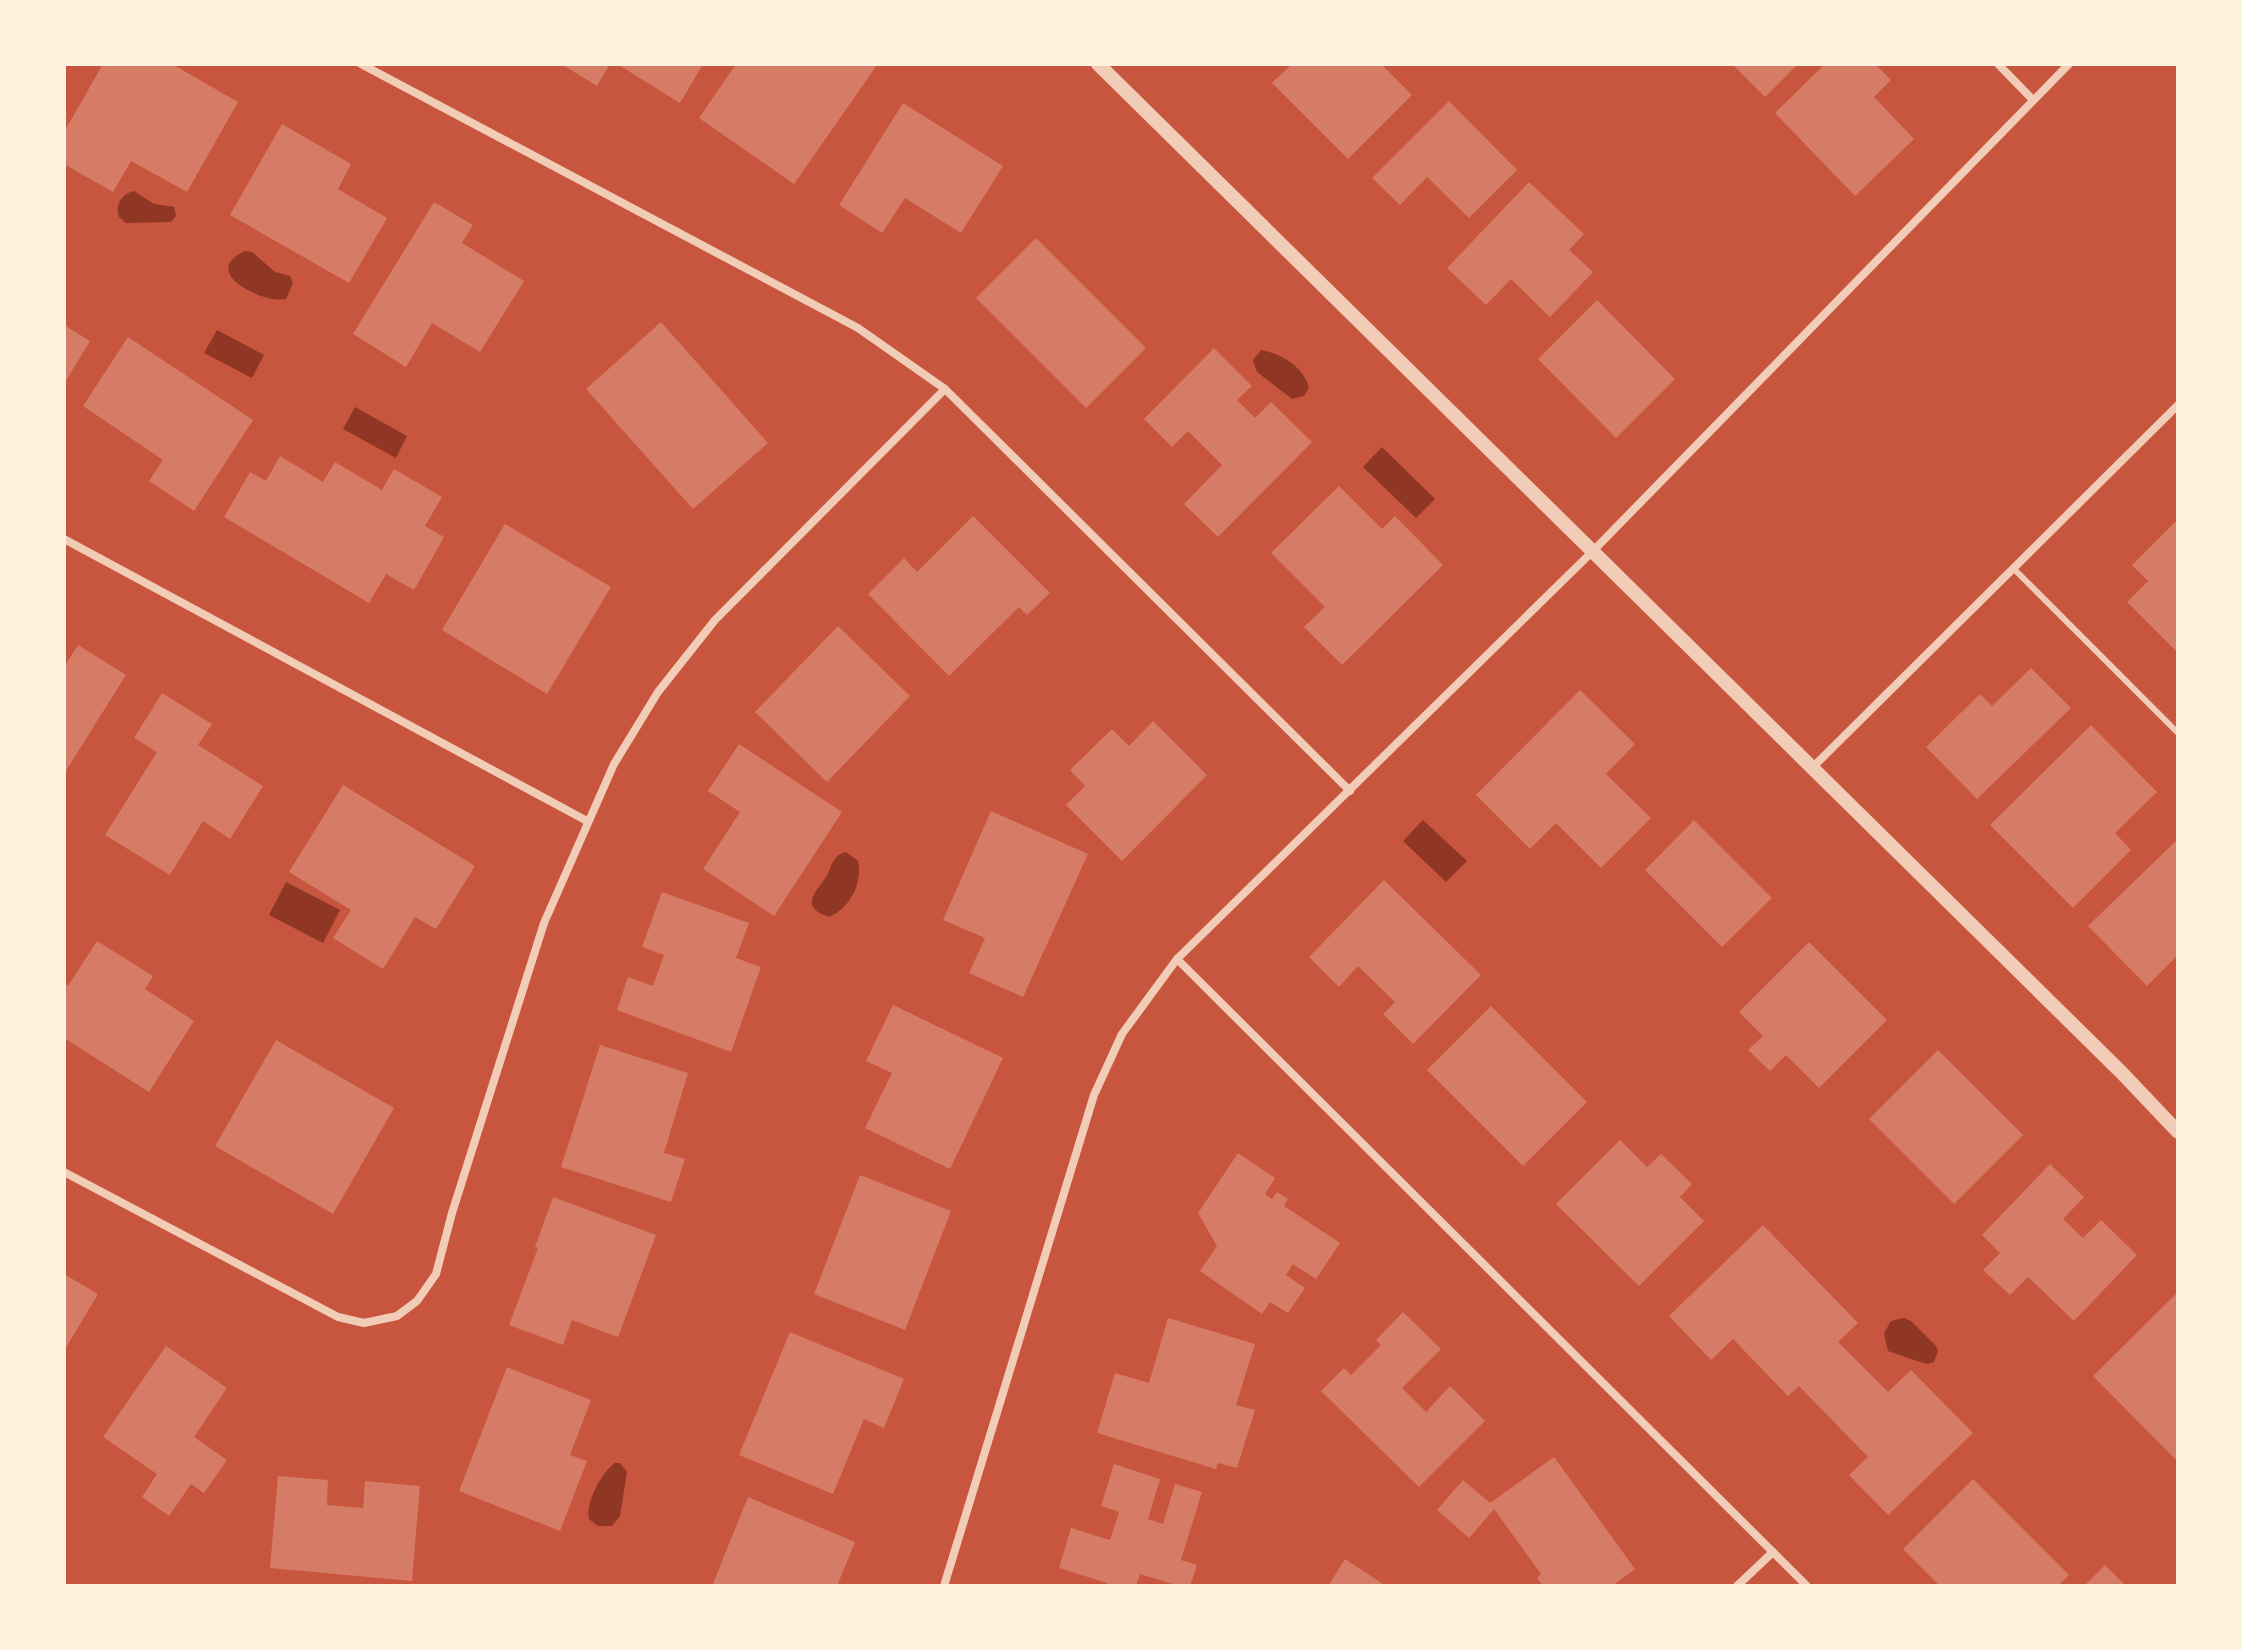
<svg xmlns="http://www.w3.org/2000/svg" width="2242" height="1650" viewBox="0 0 2242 1650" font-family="Manrope,sans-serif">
  <rect width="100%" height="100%" fill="#c8553d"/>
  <g fill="#8f3625">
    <path d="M134,191L154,204L174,207L176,216L171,222L126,223L119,217C115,205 121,194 134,191Z"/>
    <path d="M245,251L252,252L275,272L290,276L293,283L286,299C263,304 198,272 245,251Z"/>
    <polygon points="217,330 264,355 252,378 204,353"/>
    <path d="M1261,350C1282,354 1303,366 1309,388L1304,396L1292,399L1257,372L1253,360Z"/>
    <polygon points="355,407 407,436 396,458 343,429"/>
    <polygon points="1382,447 1435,499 1416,518 1363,467"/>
    <polygon points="1423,820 1467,861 1446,882 1403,841"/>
    <path d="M846,852L858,861C863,883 850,908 829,917C799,907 815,893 826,877C833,866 831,856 846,852Z"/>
    <polygon points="286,882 340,910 323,943 269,915"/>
    <polygon points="1904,1318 1911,1321 1936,1346 1938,1351 1934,1362 1926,1364 1888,1351 1884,1333 1891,1321"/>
    <path d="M615,1463H620L627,1472L620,1516L612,1526H598L589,1519C585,1502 602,1472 615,1463Z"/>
  </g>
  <g fill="#d67c66">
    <polygon points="103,64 172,64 238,102 187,192 131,161 113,192 64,164 64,132"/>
    <polygon points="561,64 610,64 597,86"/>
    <polygon points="617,64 703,64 680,103"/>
    <polygon points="736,64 875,64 877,65 794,184 699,118"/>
    <polygon points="1292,64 1381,64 1412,95 1348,159 1272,83"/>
    <polygon points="1732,64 1798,64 1765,97"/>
    <polygon points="1825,64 1875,64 1891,80 1874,97 1914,139 1855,196 1775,113"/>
    <polygon points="1449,101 1517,170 1469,218 1427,177 1400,205 1372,178"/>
    <polygon points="903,103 1003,166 961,233 905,198 882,233 839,205"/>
    <polygon points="282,124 351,164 338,189 387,218 349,283 230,215"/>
    <polygon points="1529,182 1584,234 1569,250 1593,272 1550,317 1511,279 1486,305 1447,268"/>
    <polygon points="434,202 473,225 462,243 524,281 480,352 432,323 406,367 353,334"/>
    <polygon points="1036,238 1146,348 1086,408 976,298"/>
    <polygon points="1597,300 1675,379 1616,438 1538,359"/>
    <polygon points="661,322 768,443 693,509 586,389"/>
    <polygon points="64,325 90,341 64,384"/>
    <polygon points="128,337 253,420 194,511 149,481 163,460 83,406"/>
    <polygon points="1214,348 1252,386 1237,400 1255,418 1271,402 1312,442 1218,537 1184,504 1222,465 1188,431 1172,447 1144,419"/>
    <polygon points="280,456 323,482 335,462 382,490 394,469 442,497 425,526 444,537 414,590 386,574 369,603 224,517 250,472 266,481"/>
    <polygon points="1339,486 1382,529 1395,516 1443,565 1342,665 1304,627 1325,607 1271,553"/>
    <polygon points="973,516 1050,593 1027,615 1019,607 949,676 868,594 904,558 917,572"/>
    <polygon points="2178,519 2178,653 2127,602 2148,581 2132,565"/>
    <polygon points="505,524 611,587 547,694 442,630"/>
    <polygon points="838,626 910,696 827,782 755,712"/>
    <polygon points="78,645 126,675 64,774 64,667"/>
    <polygon points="2031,668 2071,708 1977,799 1926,747 1980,694 1992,706"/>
    <polygon points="1580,690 1635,744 1606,774 1651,818 1601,868 1556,823 1530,849 1476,795"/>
    <polygon points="162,693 212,724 198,745 263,786 230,839 203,821 170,875 105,835 157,752 134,738"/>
    <polygon points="1153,721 1207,775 1122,861 1066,805 1085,786 1070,770 1112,729 1129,746"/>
    <polygon points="2091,725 2157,792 2115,833 2131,850 2073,908 1990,825"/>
    <polygon points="739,744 842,812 774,916 703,869 740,812 708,791"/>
    <polygon points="343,785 475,866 436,929 415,917 383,969 333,938 351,910 289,872"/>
    <polygon points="991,811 1088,854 1023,997 969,973 985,938 943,920"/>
    <polygon points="1694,820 1772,898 1722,947 1645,870"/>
    <polygon points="2178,839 2178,955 2147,986 2088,926"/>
    <polygon points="1384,880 1481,975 1413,1044 1383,1014 1395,1002 1358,966 1339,987 1309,957"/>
    <polygon points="662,892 749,923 736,958 761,967 731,1052 617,1010 628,977 653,986 664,955 642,947"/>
    <polygon points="97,941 153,976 145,989 194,1021 149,1092 64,1038 64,983 68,986"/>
    <polygon points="1809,942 1887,1020 1819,1088 1786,1055 1770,1071 1748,1050 1763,1036 1739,1012"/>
    <polygon points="893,1005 1003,1058 950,1169 865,1128 892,1073 866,1061"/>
    <polygon points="1491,1006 1587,1102 1523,1166 1427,1070"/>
    <polygon points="276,1040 394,1108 333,1214 215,1146"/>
    <polygon points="600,1045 688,1073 664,1153 685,1159 671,1202 561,1167"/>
    <polygon points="1938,1050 2023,1135 1954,1204 1869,1119"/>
    <polygon points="1620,1140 1647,1167 1661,1154 1692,1184 1680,1197 1704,1221 1639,1286 1556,1204"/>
    <polygon points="1238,1153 1275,1178 1265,1194 1272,1199 1277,1192 1288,1199 1284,1206 1340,1243 1316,1279 1293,1264 1286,1275 1305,1288 1288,1313 1270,1302 1262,1314 1200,1271 1217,1246 1198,1213"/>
    <polygon points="2050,1164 2084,1197 2063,1219 2083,1238 2101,1220 2137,1255 2074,1321 2028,1277 2010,1295 1983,1270 2000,1253 1982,1235"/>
    <polygon points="860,1175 951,1211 905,1330 814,1294"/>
    <polygon points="553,1197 656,1235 618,1337 572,1320 563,1345 509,1325 538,1248 535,1247"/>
    <polygon points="1763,1225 1858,1323 1838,1342 1888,1392 1911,1370 1973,1433 1888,1515 1849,1475 1868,1457 1799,1386 1788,1396 1733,1339 1711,1360 1669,1316"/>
    <polygon points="64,1274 98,1294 64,1351"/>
    <polygon points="2178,1292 2178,1462 2093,1376"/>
    <polygon points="1403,1312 1441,1349 1402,1388 1426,1412 1450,1386 1485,1421 1419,1487 1321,1391 1344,1368 1351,1375 1381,1345 1376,1340"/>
    <polygon points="1168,1318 1255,1344 1236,1405 1255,1410 1237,1468 1218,1463 1216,1469 1097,1433 1115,1373 1149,1383"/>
    <polygon points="790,1332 904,1379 884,1428 864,1419 833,1494 739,1455"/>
    <polygon points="166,1346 227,1388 194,1437 227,1460 204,1493 191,1484 169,1516 142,1497 157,1474 103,1437"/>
    <polygon points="507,1367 591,1400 570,1455 587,1461 560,1531 459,1491"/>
    <polygon points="1554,1457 1635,1569 1612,1586 1543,1586 1537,1578 1541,1574 1494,1509 1469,1538 1437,1510 1463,1480 1490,1503"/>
    <polygon points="1114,1464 1160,1479 1148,1519 1163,1524 1175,1484 1202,1492 1181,1560 1197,1565 1190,1586 1179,1586 1140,1574 1136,1586 1109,1586 1107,1583 1059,1568 1071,1528 1110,1540 1119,1512 1101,1506"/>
    <polygon points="278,1476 328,1480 327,1505 363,1508 365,1481 420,1486 412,1581 270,1568"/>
    <polygon points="1973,1479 2069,1575 2058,1586 1940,1586 1903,1549"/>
    <polygon points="748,1497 855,1542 837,1586 712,1586"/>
    <polygon points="1345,1559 1386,1586 1328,1586"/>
    <polygon points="2105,1565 2126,1586 2084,1586"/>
  </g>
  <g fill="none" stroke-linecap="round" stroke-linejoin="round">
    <polyline stroke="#f1ccb7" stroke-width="6" points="2014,569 2178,733"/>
    <g stroke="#f1ccb7" stroke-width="8">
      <polyline points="361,64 858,328 945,389 1350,791"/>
      <polyline points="1998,64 2033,100"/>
      <polyline points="64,539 587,821"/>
      <polyline points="1812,768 2178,405"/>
      <polyline points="1177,959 1807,1586"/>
      <polyline points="64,1172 338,1317 364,1323 397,1316 417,1301 436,1274 452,1213 544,923 614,764 658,692 715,620 945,389"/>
      <polyline points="944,1586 1094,1095 1122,1034 1177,959 1592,552 2069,64"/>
      <polyline points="1737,1586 1773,1552"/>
    </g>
    <polyline stroke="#f1ccb7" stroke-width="14" points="1098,64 2122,1073 2178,1132"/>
  </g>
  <rect width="2242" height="1650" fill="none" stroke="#fff3e0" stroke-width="132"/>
</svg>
